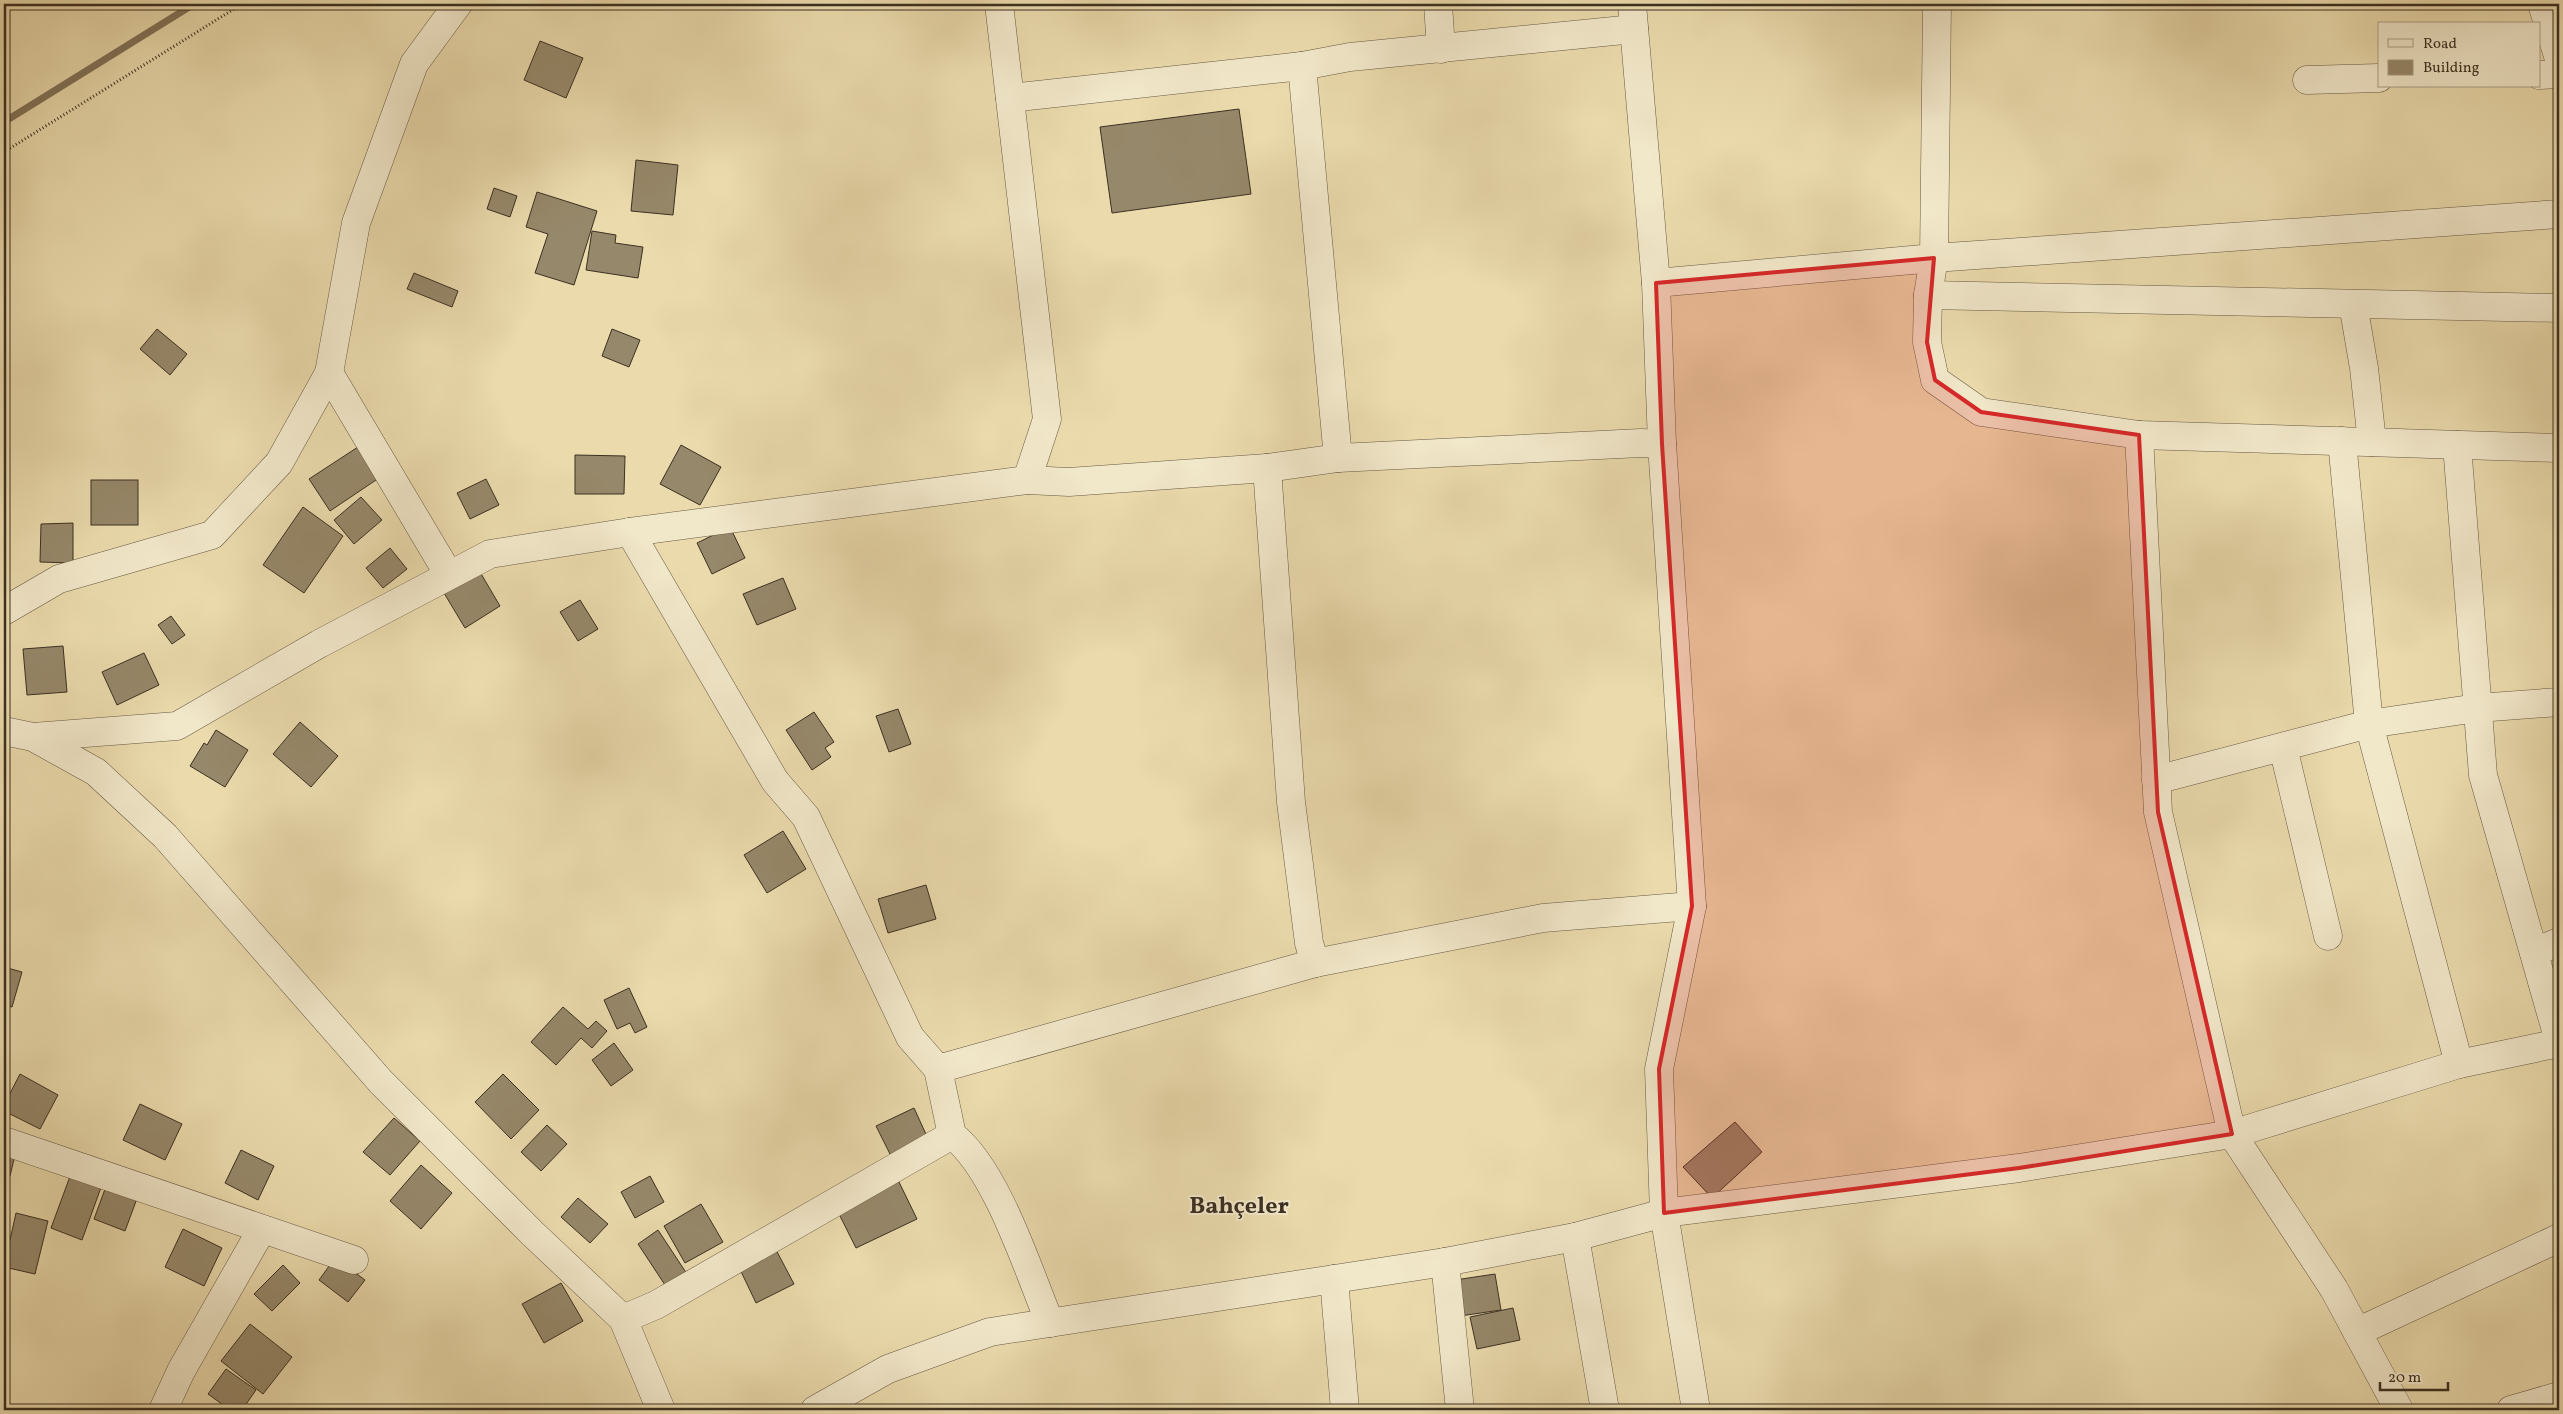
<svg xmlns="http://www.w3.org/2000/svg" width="2563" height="1414" viewBox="0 0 2563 1414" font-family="Vollkorn,serif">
  <rect width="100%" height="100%" fill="#eadaac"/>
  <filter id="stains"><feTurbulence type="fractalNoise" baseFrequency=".004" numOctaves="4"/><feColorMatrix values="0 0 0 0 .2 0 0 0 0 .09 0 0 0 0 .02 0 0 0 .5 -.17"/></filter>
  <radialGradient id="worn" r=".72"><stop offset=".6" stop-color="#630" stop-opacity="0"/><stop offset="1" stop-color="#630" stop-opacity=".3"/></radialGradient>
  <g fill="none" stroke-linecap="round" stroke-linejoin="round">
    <polyline stroke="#817359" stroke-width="7" points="4,122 194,4"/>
  </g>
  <g fill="#96886a" stroke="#3c3022">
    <polygon points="540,41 583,58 566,98 524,80"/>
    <polygon points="1239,109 1251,194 1112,213 1100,127"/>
    <polygon points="636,160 678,165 673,215 631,211"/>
    <polygon points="494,188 517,196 510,217 487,209"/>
    <polygon points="537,192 597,211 574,285 535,273 548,234 526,227"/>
    <polygon points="592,231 616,235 615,243 643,247 638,278 586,270"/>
    <polygon points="414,273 458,291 452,307 407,289"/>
    <polygon points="157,329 187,354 170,375 140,349"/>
    <polygon points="612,329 640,340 629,367 602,356"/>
    <polygon points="361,445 382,476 330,511 309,479"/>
    <polygon points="681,445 721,467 700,505 660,484"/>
    <polygon points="575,455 625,456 624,494 575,494"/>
    <polygon points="486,479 499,505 470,519 457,493"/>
    <rect x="91" y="480" width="47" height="45"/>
    <polygon points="361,497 382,520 354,544 334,520"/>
    <polygon points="303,507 343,536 304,593 263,565"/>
    <polygon points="73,523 73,563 40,562 41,524"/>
    <polygon points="730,527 745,558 712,574 697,543"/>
    <polygon points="390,548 407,569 383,588 366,568"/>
    <polygon points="480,572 500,606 465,628 444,593"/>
    <polygon points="783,578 796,609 757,625 743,594"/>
    <polygon points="580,600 598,629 578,641 560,612"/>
    <polygon points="171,616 185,635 172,644 158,625"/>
    <polygon points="63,646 67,692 27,695 23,649"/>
    <polygon points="144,653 159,685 117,705 102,672"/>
    <polygon points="898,709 911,744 889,752 876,716"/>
    <polygon points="814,712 834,742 825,748 831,757 812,770 786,730"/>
    <polygon points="300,722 338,756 311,787 273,754"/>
    <polygon points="216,730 248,750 225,787 190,766 204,743 207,745"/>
    <polygon points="783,831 806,869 767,893 744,855"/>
    <polygon points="926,885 936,919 888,933 878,899"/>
    <polygon points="4,967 22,972 12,1007 4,1005"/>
    <polygon points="629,988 647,1027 635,1033 630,1023 617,1029 604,1000"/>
    <polygon points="563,1007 588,1029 596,1021 607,1031 592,1048 581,1038 556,1065 531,1042"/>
    <polygon points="614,1043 633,1070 611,1086 592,1060"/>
    <polygon points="20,1074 58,1095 40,1129 4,1111 4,1105"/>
    <polygon points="503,1074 539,1110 511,1139 475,1102"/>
    <polygon points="140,1104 182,1124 165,1160 123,1140"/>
    <polygon points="914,1108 930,1143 893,1160 876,1126"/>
    <polygon points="394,1118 420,1141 390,1175 363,1152"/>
    <polygon points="1735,1122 1762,1152 1712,1198 1683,1167"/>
    <polygon points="547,1125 567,1144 541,1171 521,1152"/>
    <polygon points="4,1149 16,1151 10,1176 4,1174"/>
    <polygon points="241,1150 274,1166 258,1200 225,1183"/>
    <polygon points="421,1165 452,1193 421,1229 390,1201"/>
    <polygon points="72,1171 103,1182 82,1240 51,1228"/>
    <polygon points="650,1176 664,1202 635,1218 621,1192"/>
    <polygon points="898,1180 917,1219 856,1248 837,1210"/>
    <polygon points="108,1181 139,1193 125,1231 94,1219"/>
    <polygon points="578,1198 608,1224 590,1243 561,1217"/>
    <polygon points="701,1204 723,1242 685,1263 664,1226"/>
    <polygon points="16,1213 48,1221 35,1274 4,1267"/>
    <polygon points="183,1229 222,1248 204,1286 165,1267"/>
    <polygon points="658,1230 689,1277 669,1291 638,1244"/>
    <polygon points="774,1246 794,1284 756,1303 737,1263"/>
    <polygon points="335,1258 365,1280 348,1302 319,1280"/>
    <polygon points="283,1265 300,1283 272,1311 254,1294"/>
    <polygon points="1495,1274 1501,1310 1460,1316 1455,1280"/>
    <polygon points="561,1283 583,1321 544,1343 522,1304"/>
    <polygon points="1513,1308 1520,1340 1477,1349 1470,1317"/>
    <polygon points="250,1324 292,1357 263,1394 221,1361"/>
    <polygon points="226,1369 256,1390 242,1410 230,1410 208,1394"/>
  </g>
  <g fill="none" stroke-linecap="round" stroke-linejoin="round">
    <g stroke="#685a44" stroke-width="29">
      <g id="minor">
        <polyline points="1438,4 1441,49"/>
        <polyline points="1632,4 1656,283 1662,444 1692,906 1659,1069 1664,1213 1696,1410"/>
        <polyline points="1937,4 1934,258 1928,295 1927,342 1935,380 1981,412 2139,435 2559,448"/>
        <polyline points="2542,4 2559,59"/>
        <polyline points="1302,66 1338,458"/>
        <polyline points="2539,75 2559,74"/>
        <polyline points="2307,80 2379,78"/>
        <polyline points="1010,98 1302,66 1350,57 1634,29"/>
        <polyline points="1656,283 1934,258 2559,214"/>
        <polyline points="1928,295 2559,308"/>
        <polyline points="2353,304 2364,368 2372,442"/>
        <polyline points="329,373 449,575"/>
        <polyline points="2139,435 2158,812 2232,1134 2334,1289 2399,1410"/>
        <polyline points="2342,441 2369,724 2459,1064"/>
        <polyline points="2457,445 2483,775 2559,1041"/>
        <polyline points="1267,468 1291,802 1309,943 1315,963"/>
        <polyline points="1027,480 1069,482 1267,468 1338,458 1641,443 1662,444"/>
        <polyline points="630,532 1027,480 1047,419 999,4"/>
        <polyline points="4,611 59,579 212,535 279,463 329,373 356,223 414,64 458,4"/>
        <polyline points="4,731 33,737 96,772 165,836 381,1082 532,1233 623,1319 661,1410"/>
        <path d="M33,737L177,726L319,644L490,554L630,532L775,781L806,817L910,1037L938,1069L952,1135C996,1168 1028,1270 1050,1323"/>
        <polyline points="2283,747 2328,936"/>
        <polyline points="2156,780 2369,724 2477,708 2559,702"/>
        <polyline points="2534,952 2559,942"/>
        <polyline points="938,1069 1315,963 1543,918 1692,906"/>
        <polyline points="4,1141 354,1260"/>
        <polyline points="1575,1237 1605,1410"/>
        <polyline points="1445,1262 1460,1410"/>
        <polyline points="1334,1279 1345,1410"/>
        <polyline points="623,1319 656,1305 952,1135"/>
        <polyline points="2357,1332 2559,1238"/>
        <polyline points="163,1410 181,1371 262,1229"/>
        <polyline points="815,1410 888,1369 990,1332 1445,1262 1575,1237 1664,1213 2019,1168 2232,1134 2459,1064 2559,1043"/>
        <polyline points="2511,1410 2559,1396"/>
      </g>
    </g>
    <polyline stroke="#3c3022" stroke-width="3" stroke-dasharray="1 2.5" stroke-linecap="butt" points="4,152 242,4"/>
    <use href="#minor" stroke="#f1e7c9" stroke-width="28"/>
  </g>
  <path fill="#d62828" fill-opacity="0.2" stroke="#d62828" stroke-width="4" stroke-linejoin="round" d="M1934,258L1927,342L1935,380L1981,412L2139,435L2158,812L2232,1134L2019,1168L1664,1213L1659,1069L1692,906L1662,444L1656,283Z"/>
  <g text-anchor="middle" stroke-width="4" stroke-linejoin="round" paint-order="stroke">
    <g font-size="24" font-weight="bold" fill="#3c3022" stroke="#f1e7c9">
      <text x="1239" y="1213">Bahçeler</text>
    </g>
  </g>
  <rect width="2563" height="1414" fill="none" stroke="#eadaac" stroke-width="20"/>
  <rect x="5" y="5" width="2553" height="1404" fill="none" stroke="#3c3022" stroke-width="2.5"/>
  <rect x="10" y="10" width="2543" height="1394" fill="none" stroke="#3c3022"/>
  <rect x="2378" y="22" width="162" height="65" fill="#f1e7c9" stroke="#a99e86"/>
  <rect x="2388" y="39" width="25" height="8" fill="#f1e7c9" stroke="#a99e86"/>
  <text x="2423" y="48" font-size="15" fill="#3c3022">Road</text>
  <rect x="2388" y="60" width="25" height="15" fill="#96886a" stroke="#a99e86"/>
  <text x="2423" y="72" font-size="15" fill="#3c3022">Building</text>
  <path d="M2380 1382v8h68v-8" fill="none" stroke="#3c3022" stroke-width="2.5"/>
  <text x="2388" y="1382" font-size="15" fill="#3c3022" stroke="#f1e7c9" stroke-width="4" paint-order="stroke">20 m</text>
  <rect width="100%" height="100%" filter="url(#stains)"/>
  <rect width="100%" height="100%" fill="url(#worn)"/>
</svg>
